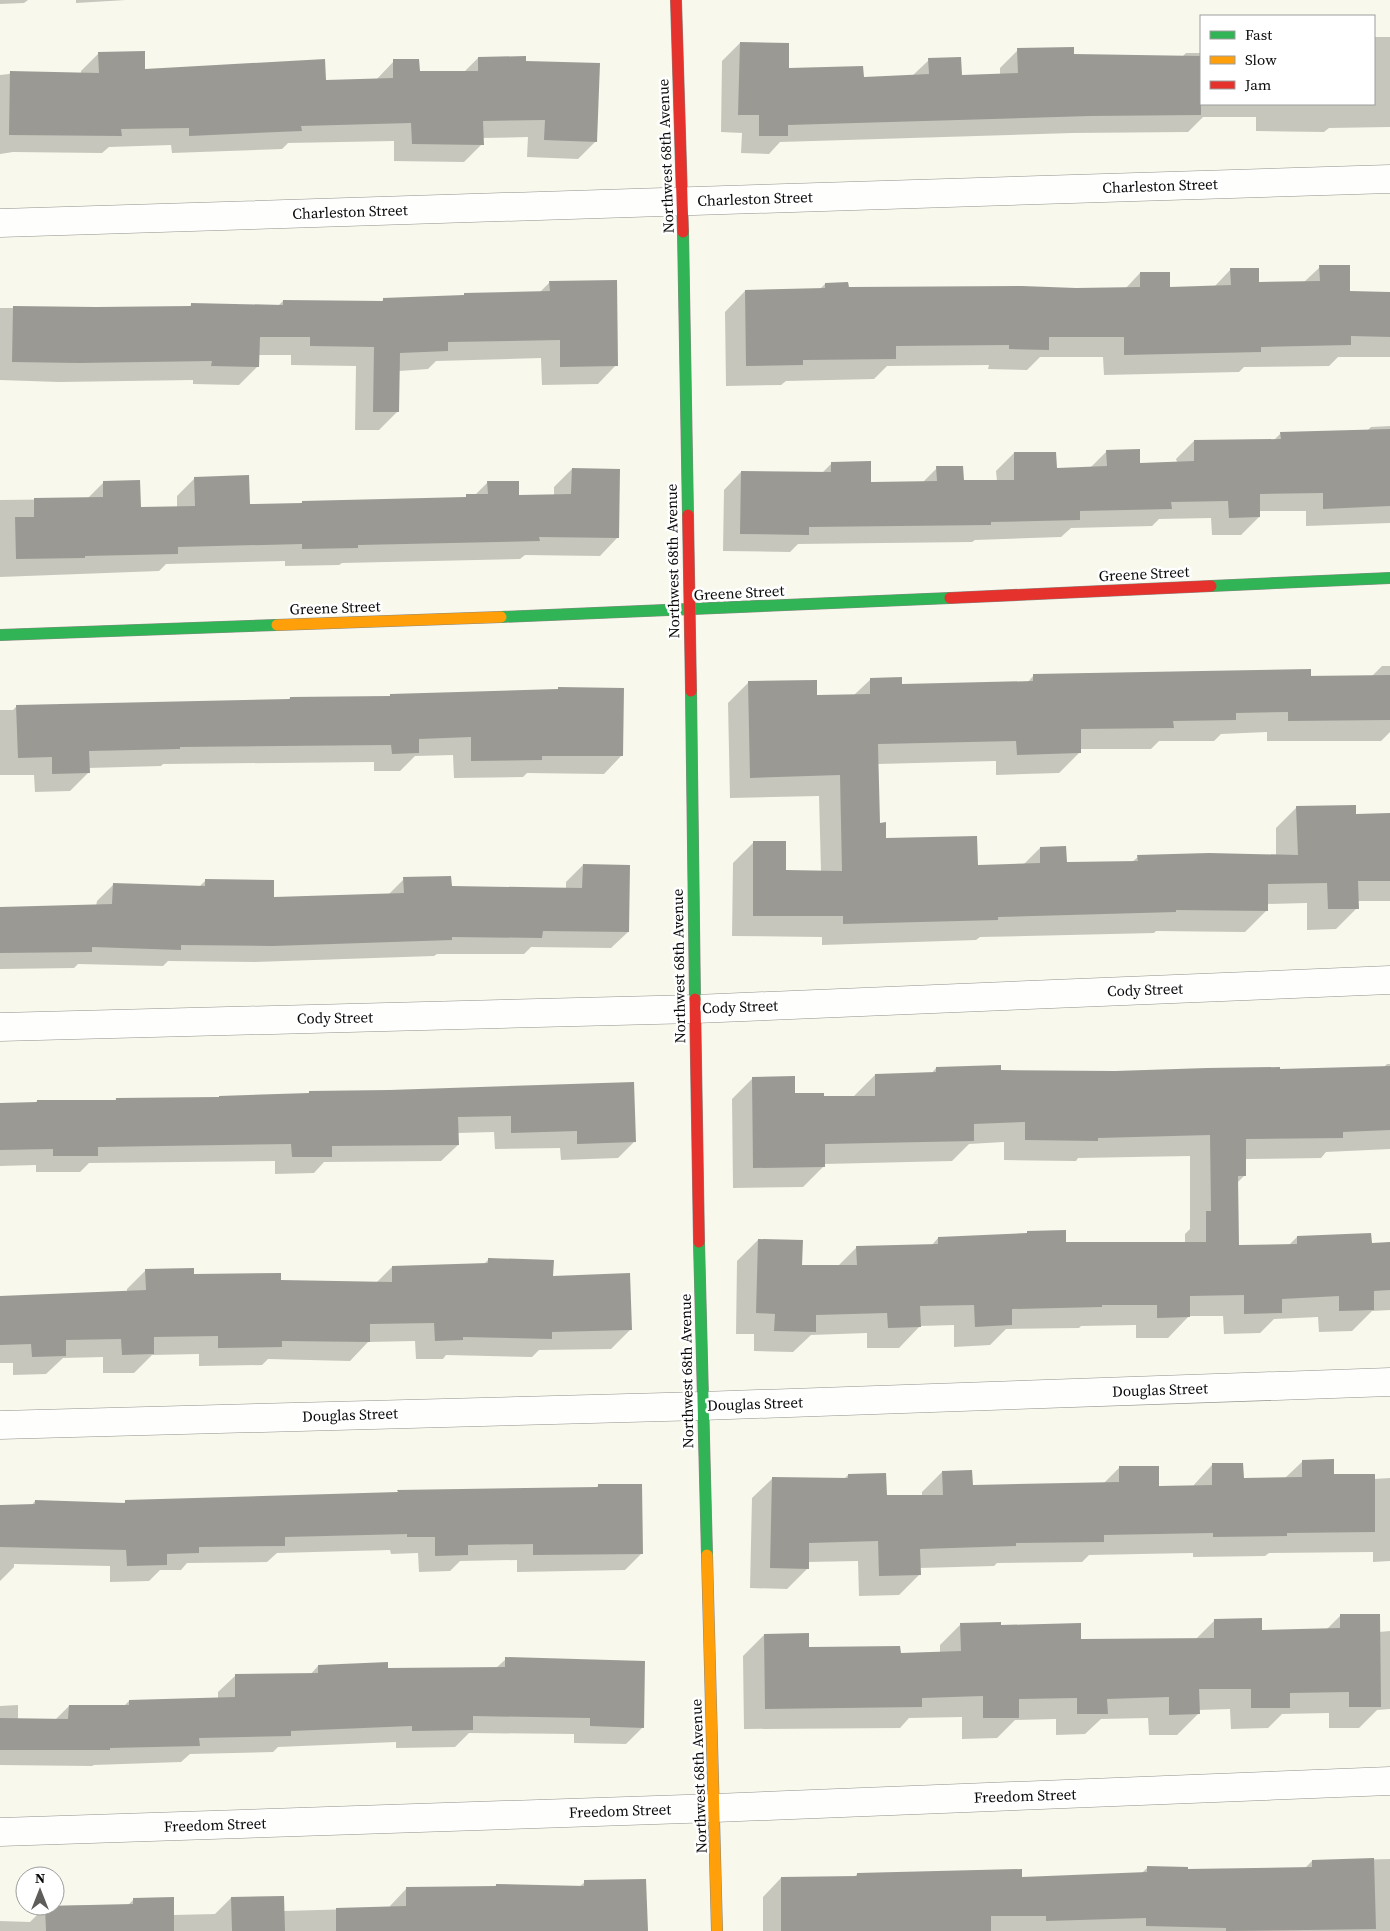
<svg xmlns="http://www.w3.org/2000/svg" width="1390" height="1931" viewBox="0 0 1390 1931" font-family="'Source Serif 4',serif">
  <rect width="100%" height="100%" fill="#f9f8ed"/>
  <g fill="#0003">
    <polygon points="0,0 28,0 24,3 0,4"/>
    <polygon points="76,0 126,0 76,3"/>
    <polygon points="1374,37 1390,37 1390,127 1329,128 1324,132 1256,131 1256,117 1203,117 1188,132 1072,133 780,142 769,154 741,153 742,133 721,132 722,61 740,43 788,69 863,78 912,76 929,60 960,76 1000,75 1000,68 1018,50 1073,55 1182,57 1186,53 1201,53 1201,104 1374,104"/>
    <polygon points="99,53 144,70 324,81 376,80 394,61 418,73 463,73 478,58 525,62 596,141 578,159 527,157 528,137 482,138 482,144 464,162 394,161 394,141 288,143 282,149 172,153 171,145 109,147 102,153 13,152 0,154 0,75 9,74 11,72 81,74 81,71"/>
    <polygon points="1320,267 1349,293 1390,293 1390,357 1338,357 1329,366 1244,367 1239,372 1104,375 1103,357 1040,357 1027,370 988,369 989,365 887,366 874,379 786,381 781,385 726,386 725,312 745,291 819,290 825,284 848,289 1125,289 1140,273 1169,288 1214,287 1231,269 1258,283 1303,283"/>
    <polygon points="550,282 616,365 598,384 542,385 541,358 436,361 428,369 399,371 398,411 379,430 355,430 356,366 291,365 291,355 258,355 258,366 239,385 193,384 193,380 59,382 0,380 0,308 189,307 192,304 278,306 283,301 380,303 384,299 539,293"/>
    <polygon points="1390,426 1390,523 1306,526 1306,511 1259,511 1259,517 1241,535 1212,535 1211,518 1159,519 1152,526 1071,528 1061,537 975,540 972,542 798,544 790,552 723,551 724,490 741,472 822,473 832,463 870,484 922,483 937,468 962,481 997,481 996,471 1014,453 1056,469 1090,468 1107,451 1139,464 1177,462 1176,459 1194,441 1274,440 1281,433 1367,431 1371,427"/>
    <polygon points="572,469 617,538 600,556 525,555 520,559 342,563 339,565 285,566 285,561 166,564 159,571 0,577 0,500 87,499 104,482 139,508 177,508 177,496 195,478 248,506 301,504 302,502 464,499 467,496 475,495 488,482 518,497 554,496 554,487"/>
    <polygon points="1382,666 1390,666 1390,732 1381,741 1267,741 1267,732 1221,734 1214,741 1159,741 1151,749 1080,749 1080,752 1059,773 996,775 996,761 877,764 879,824 885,840 976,867 1023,865 1040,848 1065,864 1132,862 1138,857 1276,856 1276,828 1297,807 1355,815 1390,814 1390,901 1357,901 1357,908 1336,929 1307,930 1307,903 1266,904 1266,911 1245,932 1156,931 1154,933 980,937 976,940 822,945 822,937 732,936 733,863 754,842 785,871 821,871 819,796 730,798 728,703 749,682 816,696 854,695 871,679 901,686 1027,683 1034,675 1372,676"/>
    <polygon points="391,695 621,756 604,774 527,773 523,777 454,778 453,755 415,756 400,771 374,771 374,762 163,764 161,766 88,768 88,773 70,791 35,792 34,775 0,775 0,710 13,710 17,706 288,700 290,698 389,697"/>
    <polygon points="583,865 628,932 611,948 531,947 524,954 437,954 434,956 255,962 168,961 163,966 78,964 74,968 0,969 0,909 96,906 97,901 113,885 199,887 206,880 272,898 388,895 404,879 450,887 566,889 566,882"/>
    <polygon points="1387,1064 1390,1064 1390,1149 1326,1152 1321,1158 1245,1159 1245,1175 1237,1183 1238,1247 1289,1245 1297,1237 1371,1244 1390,1243 1390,1310 1372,1311 1352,1331 1319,1332 1318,1317 1274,1319 1260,1333 1224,1334 1223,1316 1189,1316 1168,1338 1136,1338 1136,1325 1081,1326 1079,1328 1006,1329 990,1345 954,1347 954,1325 920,1326 899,1348 867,1348 867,1333 811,1335 793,1352 754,1351 754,1334 736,1334 737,1261 758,1240 801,1266 838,1266 857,1247 932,1245 938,1238 1025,1235 1028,1232 1065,1243 1185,1243 1185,1234 1190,1229 1190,1156 1078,1158 1076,1161 1004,1160 1004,1142 969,1144 952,1161 824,1164 824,1166 803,1187 733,1188 732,1099 753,1078 794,1094 823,1097 854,1096 875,1075 931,1074 936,1068 1000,1072 1279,1071 1384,1067"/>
    <polygon points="633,1083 635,1141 618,1158 561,1160 560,1148 495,1149 494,1132 457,1133 458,1145 441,1161 324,1162 314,1173 275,1174 275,1161 89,1163 80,1172 36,1172 36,1165 0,1166 0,1104 35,1103 37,1101 114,1102 116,1099 218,1099"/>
    <polygon points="489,1259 552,1277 630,1330 611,1349 539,1350 532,1357 446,1355 443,1359 416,1359 415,1341 368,1342 350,1361 268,1359 262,1365 199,1366 199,1354 152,1355 134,1373 103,1373 103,1357 63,1358 46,1374 13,1375 13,1363 0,1363 0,1297 127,1292 127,1289 146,1270 193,1276 280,1281 376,1283 392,1267 484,1264"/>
    <polygon points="1303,1461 1333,1475 1374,1479 1390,1478 1390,1561 1373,1562 1373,1552 1269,1553 1265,1556 1193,1557 1193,1553 1089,1555 1082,1562 997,1563 994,1566 919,1568 919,1575 899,1595 859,1596 858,1561 808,1562 808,1568 787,1589 750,1588 752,1498 773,1478 844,1479 848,1475 886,1496 922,1496 922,1492 942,1472 971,1487 1103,1484 1120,1467 1158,1487 1192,1487 1212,1465 1243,1479 1285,1478"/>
    <polygon points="598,1486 642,1553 625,1570 517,1572 517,1560 460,1561 450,1571 419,1572 418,1553 391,1554 390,1550 277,1553 267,1562 187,1563 181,1570 160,1570 149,1581 110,1582 110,1566 14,1564 14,1567 0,1581 0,1506 31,1506 35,1501 123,1504 126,1501 396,1493 398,1492 595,1489"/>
    <polygon points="1341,1615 1379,1632 1390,1631 1390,1709 1377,1710 1359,1728 1329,1728 1329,1713 1282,1714 1268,1728 1231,1729 1230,1709 1198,1710 1198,1714 1177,1735 1149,1735 1148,1718 1101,1719 1085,1734 1056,1735 1056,1719 1015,1720 997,1738 962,1739 962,1717 909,1718 900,1728 744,1729 743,1656 764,1635 808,1649 899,1655 940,1653 940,1645 961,1624 1000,1626 1080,1641 1196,1639 1215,1620 1261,1631 1326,1630"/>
    <polygon points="506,1659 643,1727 626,1744 574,1743 574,1734 469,1733 455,1747 396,1748 396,1742 278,1747 273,1752 190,1754 181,1762 94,1765 92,1766 0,1765 0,1706 18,1705 18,1720 55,1720 69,1706 124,1706 129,1701 218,1699 218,1692 235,1676 310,1675 318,1666 387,1669 496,1668"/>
    <polygon points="1390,1859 1390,1931 763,1931 763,1897 781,1878 854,1878 857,1874 1020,1878 1141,1874 1148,1867 1187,1870 1305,1868 1312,1861"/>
    <polygon points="585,1882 646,1931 0,1931 0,1921 30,1922 46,1906 128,1905 134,1899 173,1915 215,1914 231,1898 283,1911 390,1908 390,1906 406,1889 495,1887 496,1885 579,1887"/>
  </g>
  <g fill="#9b9993">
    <polygon points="740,42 789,43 789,68 863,66 864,77 929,74 928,58 961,57 962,75 1018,73 1017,48 1074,47 1074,54 1201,56 1201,115 1090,116 788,125 788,136 759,136 759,115 738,115"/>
    <polygon points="145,51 145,69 325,59 326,80 393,78 393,59 419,59 420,71 478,71 478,57 526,56 526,61 600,63 597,142 544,140 545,120 483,121 484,145 412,144 411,123 301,126 302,131 189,136 189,128 121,129 122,136 9,135 10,71 99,73 98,52"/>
    <polygon points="1319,265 1350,265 1350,291 1390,292 1390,337 1351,336 1351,345 1261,347 1261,352 1124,355 1124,337 1049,337 1049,350 1009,349 1009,345 896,346 896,359 803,360 803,365 746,366 745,290 825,288 825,283 848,282 849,287 1022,286 1076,288 1140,287 1140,272 1170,272 1170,287 1231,285 1230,268 1259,268 1259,282 1320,281"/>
    <polygon points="617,280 618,366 560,367 560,340 448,342 448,351 400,353 399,412 373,412 374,347 310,346 310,337 260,337 259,367 211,366 212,361 79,363 12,362 13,306 96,307 191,306 191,303 283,305 283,300 383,301 383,298 464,295 464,293 550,291 549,281"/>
    <polygon points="1390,429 1390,506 1323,509 1323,493 1260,494 1260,517 1229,518 1228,501 1171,502 1172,509 1080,511 1080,520 991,522 991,525 809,527 809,535 740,534 741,471 831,472 831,462 871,461 871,482 937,481 936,466 963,466 964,480 1014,480 1014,452 1056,452 1057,468 1107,466 1106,450 1140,449 1140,463 1194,461 1194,440 1281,439 1280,432"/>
    <polygon points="572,468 620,469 619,538 539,537 540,541 358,545 358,548 302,549 302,544 178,547 178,554 85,556 85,558 16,559 15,517 34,517 34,498 103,497 103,481 140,480 141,507 195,506 194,477 249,475 250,504 302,503 302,501 466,497 466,494 488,494 487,481 519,481 519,495 571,494"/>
    <polygon points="1311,669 1311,676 1390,675 1390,720 1288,721 1288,712 1236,713 1236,720 1173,721 1174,728 1081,729 1081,753 1017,755 1016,741 878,744 880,823 886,822 886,838 977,836 978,865 1040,863 1040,847 1066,846 1067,862 1138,861 1137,855 1209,853 1298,855 1296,806 1356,805 1356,814 1390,813 1390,881 1358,881 1359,909 1328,909 1327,883 1268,884 1268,911 1176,910 1176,912 998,917 998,920 843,924 843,916 753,916 753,841 786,841 786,870 842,871 840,775 750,778 748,681 817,680 817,695 870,694 870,678 902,677 902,684 1033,681 1033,674"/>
    <polygon points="558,687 624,688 623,756 542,756 542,760 471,761 471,737 419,739 419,753 392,754 391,745 180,747 180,749 89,751 90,773 52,774 52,757 18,758 16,705 290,699 290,697 390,696 390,694 558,689"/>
    <polygon points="583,864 630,865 629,932 543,931 542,938 452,937 452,940 273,946 181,945 181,950 92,947 92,952 0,953 0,907 112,904 113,883 205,886 205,879 274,880 274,897 404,893 403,877 451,876 452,886 582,888"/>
    <polygon points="1001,1065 1001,1070 1115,1071 1207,1068 1280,1067 1280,1069 1390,1066 1390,1130 1343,1132 1343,1138 1246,1139 1246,1176 1238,1176 1239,1245 1297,1244 1297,1236 1371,1233 1372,1243 1390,1242 1390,1290 1374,1291 1374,1310 1339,1311 1339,1296 1282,1299 1282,1313 1244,1314 1244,1295 1190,1296 1190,1317 1157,1318 1157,1305 1102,1305 1102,1307 1012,1309 1012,1325 975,1327 974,1305 920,1306 921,1327 888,1328 887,1313 816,1315 816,1332 774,1331 775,1314 756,1313 758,1239 803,1240 802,1265 857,1265 856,1246 938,1244 938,1237 1027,1233 1027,1231 1066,1230 1066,1242 1206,1242 1206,1211 1211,1211 1210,1135 1098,1138 1098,1141 1025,1140 1025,1122 974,1124 974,1141 825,1144 825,1167 753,1168 752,1077 795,1076 795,1093 824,1093 824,1096 875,1096 875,1074 936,1072 936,1067"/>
    <polygon points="634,1082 636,1142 577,1144 577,1131 511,1133 511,1116 458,1117 459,1145 332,1146 332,1157 292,1157 291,1144 98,1147 98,1156 53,1156 53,1149 0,1150 0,1103 37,1102 37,1100 116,1100 116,1098 219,1097 219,1096 309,1093 309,1091 389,1090"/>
    <polygon points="488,1258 554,1260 553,1276 630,1273 632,1330 552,1332 552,1339 463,1337 463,1340 435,1341 434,1323 370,1324 370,1342 282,1341 282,1347 218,1348 218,1336 154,1337 154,1354 122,1355 121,1339 66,1340 66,1356 32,1357 31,1344 0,1345 0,1296 146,1290 145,1269 194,1268 194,1274 281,1273 281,1280 392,1282 392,1266 488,1263"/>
    <polygon points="1334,1459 1334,1474 1375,1474 1375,1532 1287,1533 1287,1536 1213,1537 1213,1533 1104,1535 1104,1542 1016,1543 1016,1546 920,1549 921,1575 879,1576 878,1541 809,1543 809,1569 770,1568 772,1477 848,1478 848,1474 886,1473 887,1495 943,1495 942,1471 972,1470 973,1485 1119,1482 1119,1466 1159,1466 1159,1486 1212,1485 1212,1463 1243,1463 1244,1478 1302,1477 1302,1460"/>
    <polygon points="598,1484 642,1484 643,1554 533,1555 533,1544 468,1545 468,1555 435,1556 435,1537 407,1537 407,1534 285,1537 285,1546 199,1547 199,1553 167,1554 167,1565 127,1566 126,1550 0,1547 0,1505 35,1504 35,1500 125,1503 125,1500 398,1492 397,1490 598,1487"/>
    <polygon points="1340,1614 1380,1614 1381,1707 1349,1707 1349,1692 1290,1693 1290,1708 1251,1708 1251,1689 1199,1689 1200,1714 1169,1715 1169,1697 1107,1699 1108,1714 1077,1714 1077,1698 1019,1699 1019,1718 983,1718 983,1696 922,1698 922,1707 765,1709 764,1634 809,1633 809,1647 900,1646 901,1653 961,1651 960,1623 1001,1622 1001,1625 1081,1623 1081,1639 1214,1638 1214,1619 1262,1618 1262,1630 1340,1628"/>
    <polygon points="505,1657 645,1661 644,1728 590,1726 590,1718 473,1716 473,1730 412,1731 412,1726 291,1731 291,1736 199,1738 200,1746 110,1748 110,1750 0,1750 0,1718 68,1719 69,1705 129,1705 129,1700 235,1697 235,1674 318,1673 318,1665 388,1662 388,1668 505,1667"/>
    <polygon points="1374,1858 1376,1929 1226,1931 1226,1928 1146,1926 1146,1918 1046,1921 1046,1916 991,1916 991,1931 781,1931 781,1877 857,1876 857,1873 1022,1869 1022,1877 1147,1872 1147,1866 1188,1867 1188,1869 1312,1867 1312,1860"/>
    <polygon points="646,1879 648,1931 336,1931 336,1908 406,1906 406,1887 496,1886 496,1884 584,1886 584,1880"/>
    <polygon points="284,1896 285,1931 232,1931 231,1897"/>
    <polygon points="174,1897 174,1931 46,1931 45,1906 133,1904 133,1898"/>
  </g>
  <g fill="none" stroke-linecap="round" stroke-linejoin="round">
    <g stroke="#92918c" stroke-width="29">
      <g id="street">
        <polyline points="0,223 1390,179"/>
        <polyline points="0,1027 695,1009 1390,980"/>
        <polyline points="0,1425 702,1406 1390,1382"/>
        <polyline points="0,1832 715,1808 1390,1781"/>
      </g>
    </g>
    <g stroke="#888883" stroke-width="12">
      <g id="fast">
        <polyline points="683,232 688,515"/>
        <polyline points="1211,586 1390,578"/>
        <polyline points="501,617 950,598"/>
        <polyline points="0,635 277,625"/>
        <polyline points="691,691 695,999"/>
        <polyline points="699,1242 707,1555"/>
      </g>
    </g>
    <g stroke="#888883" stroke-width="12">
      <g id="slow">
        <polyline points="277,625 501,617"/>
        <polyline points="707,1555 717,1931"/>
      </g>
    </g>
    <g stroke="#888883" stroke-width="12">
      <g id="jam">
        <polyline points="676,0 683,232"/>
        <polyline points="688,515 691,691"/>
        <polyline points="950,598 1211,586"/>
        <polyline points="695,999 699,1242"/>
      </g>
    </g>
    <use href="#street" stroke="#fefefc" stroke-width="28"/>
    <use href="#fast" stroke="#30b455" stroke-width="11"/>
    <use href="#slow" stroke="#ff9f0a" stroke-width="11"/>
    <use href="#jam" stroke="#e5322d" stroke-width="11"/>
  </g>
  <g text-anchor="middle" stroke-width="5" stroke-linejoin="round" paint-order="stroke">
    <g font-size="15" fill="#0a0a0a" stroke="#fff">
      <text transform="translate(666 156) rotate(-92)" y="5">Northwest 68th Avenue</text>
      <text transform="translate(1160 186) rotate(-2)" y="5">Charleston Street</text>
      <text transform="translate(755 199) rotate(-2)" y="5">Charleston Street</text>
      <text transform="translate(350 212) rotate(-2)" y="5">Charleston Street</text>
      <text transform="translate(673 561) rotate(-91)" y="5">Northwest 68th Avenue</text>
      <text transform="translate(1144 574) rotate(-3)" y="5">Greene Street</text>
      <text transform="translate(739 593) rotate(-3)" y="5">Greene Street</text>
      <text transform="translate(335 608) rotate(-2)" y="5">Greene Street</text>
      <text transform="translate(679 966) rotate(-91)" y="5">Northwest 68th Avenue</text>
      <text transform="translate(1145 990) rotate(-2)" y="5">Cody Street</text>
      <text transform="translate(740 1007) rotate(-2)" y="5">Cody Street</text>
      <text transform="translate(335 1018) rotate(-1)" y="5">Cody Street</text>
      <text transform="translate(687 1371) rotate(-91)" y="5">Northwest 68th Avenue</text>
      <text transform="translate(1160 1390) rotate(-2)" y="5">Douglas Street</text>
      <text transform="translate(755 1404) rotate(-2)" y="5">Douglas Street</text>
      <text transform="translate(350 1415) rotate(-2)" y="5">Douglas Street</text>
      <text transform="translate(699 1776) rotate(-92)" y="5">Northwest 68th Avenue</text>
      <text transform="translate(1025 1796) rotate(-2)" y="5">Freedom Street</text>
      <text transform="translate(620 1811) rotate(-2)" y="5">Freedom Street</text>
      <text transform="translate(215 1825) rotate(-2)" y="5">Freedom Street</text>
    </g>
  </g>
  <rect x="1200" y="15" width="175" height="90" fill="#ffffff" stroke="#9d9d9d"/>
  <rect x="1210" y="31" width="25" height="8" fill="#30b455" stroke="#9d9d9d"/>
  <text x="1245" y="40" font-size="15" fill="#0a0a0a">Fast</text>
  <rect x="1210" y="56" width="25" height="8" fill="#ff9f0a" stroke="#9d9d9d"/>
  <text x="1245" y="65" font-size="15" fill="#0a0a0a">Slow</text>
  <rect x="1210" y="81" width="25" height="8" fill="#e5322d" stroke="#9d9d9d"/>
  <text x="1245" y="90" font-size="15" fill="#0a0a0a">Jam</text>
  <g transform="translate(40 1891)"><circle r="24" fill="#ffffff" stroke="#9d9d9d"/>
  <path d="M0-4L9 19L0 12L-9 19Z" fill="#5e5d59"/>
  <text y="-8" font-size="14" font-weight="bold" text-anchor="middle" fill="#0a0a0a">N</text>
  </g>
</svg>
